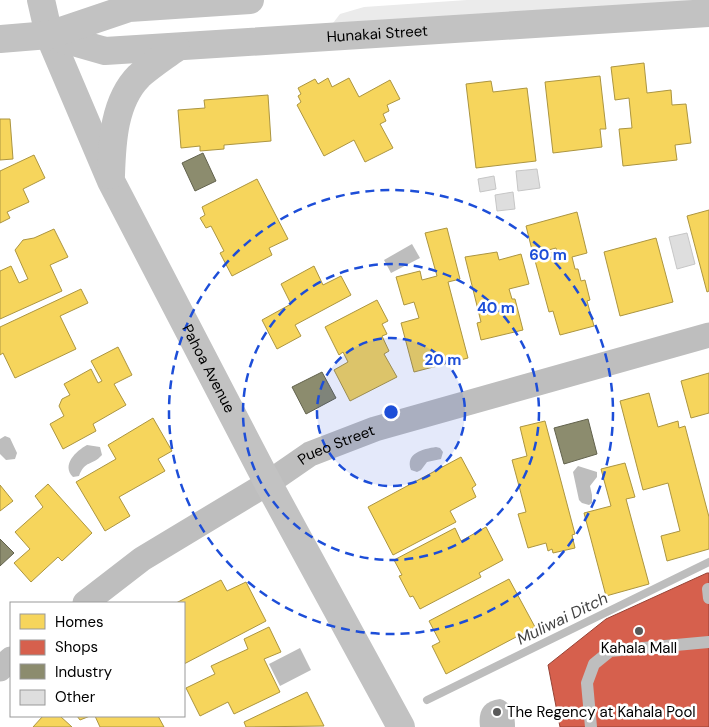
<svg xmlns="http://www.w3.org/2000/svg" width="709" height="727" viewBox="0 0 709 727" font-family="'DM Sans',sans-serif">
  <rect width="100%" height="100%" fill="#fff"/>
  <polygon fill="#ebebeb" points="467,0 709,0 330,27 340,14 364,7"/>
  <g fill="#bdbdbd">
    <polygon points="412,244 420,258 391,273 384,260"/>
    <polygon points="5,436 10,438 17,453 15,459 6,460 0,454 0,439"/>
    <path d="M87,445L100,447L102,455C92,466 85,460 79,476L73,477C61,465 76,451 87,445Z"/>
    <path d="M436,447L440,448L443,452L441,459L427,462L421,470L417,472L411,470C405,453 423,449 436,447Z"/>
    <polygon points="578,466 597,472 597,477 590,486 592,495 592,503 589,505 582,503 579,500 573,472"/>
    <polygon points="300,648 311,670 280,686 269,664"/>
    <path d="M500,699C512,702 515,715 515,727H480C478,711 483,701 500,699Z"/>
  </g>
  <g fill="#f6d55c" stroke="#ac9540">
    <polygon points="644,63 647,93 671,90 672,105 686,104 691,143 675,145 677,160 623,166 619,129 632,128 629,98 615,100 611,67"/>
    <polygon points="600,76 606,129 600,129 602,147 553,153 545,82"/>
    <polygon points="328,78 332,87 349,78 359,97 390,80 400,99 387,105 389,111 383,114 386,121 380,124 393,148 365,162 354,140 324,156 297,105 301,102 298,96 301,94 298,88 315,79 318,84"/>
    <polygon points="491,81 493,92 527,88 536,161 476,168 466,84"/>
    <polygon points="268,95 271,141 224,145 224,149 200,151 200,146 181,148 178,110 205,108 204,100"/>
    <polygon points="0,119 10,119 13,159 0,160"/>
    <polygon points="34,155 45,178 23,189 29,202 7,212 10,218 0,223 0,171"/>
    <polygon points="257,179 288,239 269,248 272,255 232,276 220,253 224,251 211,226 206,228 200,218 205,215 202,207"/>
    <polygon points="709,210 709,291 707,292 687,216"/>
    <polygon points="577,212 587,253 572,257 575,269 578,269 581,281 585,280 590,300 587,301 594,326 560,335 553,311 549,312 534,257 557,251 556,248 533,254 526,226"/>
    <polygon points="447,228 460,279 448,282 468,358 414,372 401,323 419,318 414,302 404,305 396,277 420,271 422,280 437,276 425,233"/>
    <polygon points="54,229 68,257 50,265 62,291 0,319 0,271 11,266 19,283 28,279 15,250 23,240 34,238"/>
    <polygon points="656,238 673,302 620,316 604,252"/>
    <polygon points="497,252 499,260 521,254 529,284 509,289 512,299 515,299 523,330 481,340 477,323 481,322 465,257"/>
    <polygon points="314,266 323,285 341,276 351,295 295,325 301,336 277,349 262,320 291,304 281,284"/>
    <polygon points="81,289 88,303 60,316 76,349 15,378 3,353 0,355 0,327"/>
    <polygon points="377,300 388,321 382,324 387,334 382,336 389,351 384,354 397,377 350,401 334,370 348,362 343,352 339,355 325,327"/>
    <polygon points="118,347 132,375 114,384 126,405 93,424 96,431 63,449 50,424 64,416 59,406 62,399 70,395 64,384 91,369 98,383 102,381 91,361"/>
    <polygon points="709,373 709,413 691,418 681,381"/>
    <polygon points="649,393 658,427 678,421 679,428 685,426 709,517 709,549 667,561 661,536 680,531 668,483 643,490 620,401"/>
    <polygon points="153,418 172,451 158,459 165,471 119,497 130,516 105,531 76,482 116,459 108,445"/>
    <polygon points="545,421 575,534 572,535 575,548 553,553 552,549 548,551 546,543 528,548 518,514 526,512 512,460 527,456 520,427"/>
    <polygon points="461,457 476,485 472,488 476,497 450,511 456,522 393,555 368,507"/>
    <polygon points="625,463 635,497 626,499 649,584 606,596 584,513 611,506 601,469"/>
    <polygon points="48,484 92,533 62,561 58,557 31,582 14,563 30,549 15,532 43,507 35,496"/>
    <polygon points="0,485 13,501 0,511"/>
    <polygon points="486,527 503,560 479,573 481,577 420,609 413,596 410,597 399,576 402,575 394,560 455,528 461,541"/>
    <polygon points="509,579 535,627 446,674 432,646 440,642 429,621"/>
    <polygon points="221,580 227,591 246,582 266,621 184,664 184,603 176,603"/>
    <polygon points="269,627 281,652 264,659 280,692 234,714 228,702 200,716 186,688 215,674 211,666 248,649 244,639"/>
    <polygon points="307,692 324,726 246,727 244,722"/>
    <polygon points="43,716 60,716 72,727 33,727"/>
    <polygon points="77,716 90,716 80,720"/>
    <polygon points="95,716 158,716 164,727 100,727"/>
  </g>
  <polygon fill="#d6604d" stroke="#964336" points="707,573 709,573 709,727 560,727 548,665 606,619"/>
  <g fill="#8c8c6e" stroke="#62624d">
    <polygon points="203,153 216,181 195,191 182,163"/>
    <polygon points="322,372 336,398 306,414 292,387"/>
    <polygon points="588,419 597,454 564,464 554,428"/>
    <polygon points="0,539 14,553 0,566"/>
  </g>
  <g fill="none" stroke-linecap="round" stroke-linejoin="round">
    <polyline stroke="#bdbdbd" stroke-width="8" points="427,700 709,562"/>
  </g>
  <g fill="#dedede" stroke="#c6c6c6">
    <polygon points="537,169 540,188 518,191 516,171"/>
    <polygon points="494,176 496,189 480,192 478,179"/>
    <polygon points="513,192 515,209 497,211 495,195"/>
    <polygon points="687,233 695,264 677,269 669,237"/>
  </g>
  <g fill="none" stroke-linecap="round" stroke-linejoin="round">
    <g stroke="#bebebe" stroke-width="12">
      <polyline points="708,589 709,598"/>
      <polyline points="591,727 587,683 594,664 610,651 709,642"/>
    </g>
    <g stroke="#bebebe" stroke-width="25">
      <path id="s1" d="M85,603L142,559L268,483L310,454L375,429L709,335"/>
      <polyline points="0,669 11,659"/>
    </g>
    <g stroke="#c2c2c2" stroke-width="28">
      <path id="s2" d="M41,0L49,35L111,181L268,483L401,727"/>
      <path id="s3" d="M49,35L105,51L709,13"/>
      <polyline points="0,39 49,35 129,8 250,0"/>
      <path d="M111,175C112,142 114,101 139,76C150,66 164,57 176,48"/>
    </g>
  </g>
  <circle cx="391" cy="412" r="74" fill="#1d4ed8" fill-opacity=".12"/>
  <g fill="none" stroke="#1d4ed8" stroke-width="2.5" stroke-dasharray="9 6">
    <circle cx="391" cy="412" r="74"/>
    <circle cx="391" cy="412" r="148"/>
    <circle cx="391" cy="412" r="222"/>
  </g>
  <g fill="#595959" stroke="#fff" stroke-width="2">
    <circle cx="639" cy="631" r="5"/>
    <circle cx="497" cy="712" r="5"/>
  </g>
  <g text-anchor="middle" stroke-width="5" stroke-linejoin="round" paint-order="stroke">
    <g font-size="15" fill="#000" stroke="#fff">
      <text dy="5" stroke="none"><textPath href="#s3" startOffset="331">Hunakai Street</textPath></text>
      <text dy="5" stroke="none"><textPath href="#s2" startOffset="406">Pahoa Avenue</textPath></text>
      <text dy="5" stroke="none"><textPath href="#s1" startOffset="298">Pueo Street</textPath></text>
    </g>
    <g font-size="15" fill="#000" stroke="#fff">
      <text x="639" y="653">Kahala Mall</text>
      <text x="507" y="717" text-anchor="start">The Regency at Kahala Pool</text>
    </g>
    <g font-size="16" font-style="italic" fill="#424242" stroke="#fff">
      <text transform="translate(562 618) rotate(-26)" y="6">Muliwai Ditch</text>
    </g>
  </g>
  <circle cx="391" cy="412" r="8" fill="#1d4ed8" stroke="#fff" stroke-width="2.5"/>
  <g font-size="15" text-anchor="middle" font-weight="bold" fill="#1d4ed8" stroke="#fff" stroke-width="5" stroke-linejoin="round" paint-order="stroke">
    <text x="548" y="260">60 m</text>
    <text x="496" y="313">40 m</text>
    <text x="443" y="365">20 m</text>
  </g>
  <rect x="10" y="602" width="175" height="115" fill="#ffffff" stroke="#999999"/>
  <rect x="20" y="614" width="25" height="15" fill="#f6d55c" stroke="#999999"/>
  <text x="55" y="627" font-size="15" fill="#000000">Homes</text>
  <rect x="20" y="640" width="25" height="15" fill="#d6604d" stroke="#999999"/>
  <text x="55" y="652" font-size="15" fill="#000000">Shops</text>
  <rect x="20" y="664" width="25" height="15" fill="#8c8c6e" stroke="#999999"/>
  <text x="55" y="677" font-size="15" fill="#000000">Industry</text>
  <rect x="20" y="690" width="25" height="15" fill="#dedede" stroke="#999999"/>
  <text x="55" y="702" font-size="15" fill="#000000">Other</text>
</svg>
